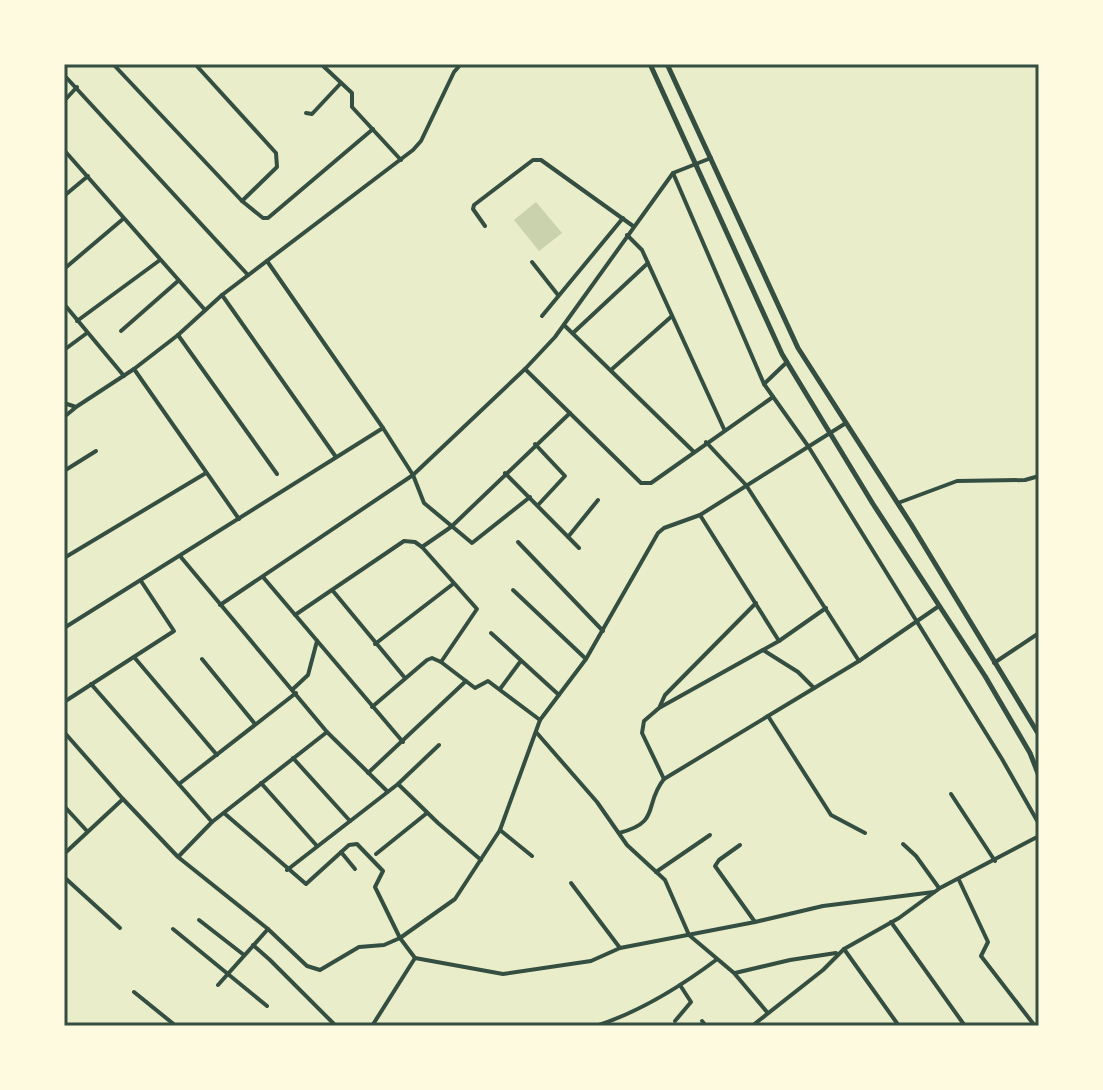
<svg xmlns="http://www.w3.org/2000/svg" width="1103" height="1090" viewBox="0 0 1103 1090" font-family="Rubik,sans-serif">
  <rect width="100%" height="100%" fill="#e9edc9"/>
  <polygon fill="#cad2ad" points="536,202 562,233 539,251 514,220"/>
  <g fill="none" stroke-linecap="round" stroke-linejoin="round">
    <g stroke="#344e41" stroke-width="4">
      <polyline points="113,64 242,201 263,218 268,218 373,129"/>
      <polyline points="195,64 276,153 277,167 242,201"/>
      <polyline points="321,64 352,93 352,107 401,160"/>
      <polyline points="64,75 248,275"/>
      <polyline points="64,101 77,87"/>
      <polyline points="306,113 312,114 341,83"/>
      <polyline points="64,150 205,310"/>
      <polyline points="673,173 764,384 808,446 1002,759 1039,824"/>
      <polyline points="64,196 88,176"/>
      <polyline points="485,226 473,209 474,205 533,160 541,160 633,226"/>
      <polyline points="627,235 642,250 724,429"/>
      <polyline points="267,261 383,428 413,475 424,503 472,543 530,497"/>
      <polyline points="532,262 558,295"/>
      <polyline points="64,269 123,219"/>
      <polyline points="222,295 336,457"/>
      <polyline points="64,304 124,376"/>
      <polyline points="542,316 623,218"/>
      <polyline points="77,321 160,260"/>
      <polyline points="564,325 693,451"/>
      <polyline points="121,331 178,281"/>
      <polyline points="573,333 648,263"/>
      <polyline points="178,335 277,474"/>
      <polyline points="64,350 87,333"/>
      <polyline points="134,369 239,519"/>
      <polyline points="525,369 641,483 651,483 773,397"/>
      <polyline points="611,370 672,316"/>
      <polyline points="764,384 787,362"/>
      <polyline points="64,403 76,407 134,369 178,335 222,295 413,150 421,141 454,72 461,64"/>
      <polyline points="64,417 75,408"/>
      <polyline points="706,442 746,485 859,661"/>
      <polyline points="535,444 565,476 539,504"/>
      <polyline points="64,471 96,451"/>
      <polyline points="505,473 579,548"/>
      <polyline points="898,503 957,481 1025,480 1039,476"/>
      <polyline points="700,515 779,641"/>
      <polyline points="568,537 598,500"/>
      <polyline points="518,542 603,631"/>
      <polyline points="180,556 327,732 387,791"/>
      <polyline points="64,558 206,473"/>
      <polyline points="263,577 403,742"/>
      <polyline points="513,590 586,659"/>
      <polyline points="333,591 405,678"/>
      <polyline points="220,605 413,475 525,369 555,337 673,173 711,158"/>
      <polyline points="295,615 404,541 415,542 422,547 451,527 570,413"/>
      <polyline points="64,628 383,428"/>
      <polyline points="491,633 559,695"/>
      <polyline points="375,644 453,584"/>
      <polyline points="763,650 798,672 814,688"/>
      <polyline points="134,657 217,755"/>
      <polyline points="202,659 255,724"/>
      <polyline points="441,662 475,688 488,681 540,720"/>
      <polyline points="994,663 1039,633"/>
      <polyline points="91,684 212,822"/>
      <polyline points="293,689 308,675 317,641"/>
      <polyline points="500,689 520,662"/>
      <polyline points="64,702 174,631 141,581"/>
      <polyline points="660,706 665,695 756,603"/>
      <polyline points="372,707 427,660 432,658 441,662 477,609 422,547"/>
      <polyline points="768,716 831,815 865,833"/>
      <polyline points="64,732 123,799 178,857 268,929 307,966 320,970 359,947 384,945 400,938 455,899 500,830 540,720 586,659 658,533 664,528 700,515 846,423"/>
      <polyline points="536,732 597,802 627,845 665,880 689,935 734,973 767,1012"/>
      <polyline points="293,758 350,821"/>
      <polyline points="368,773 466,681"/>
      <polyline points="664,779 642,733 644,721 659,708 779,641 826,608"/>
      <polyline points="261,783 317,846"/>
      <polyline points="179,784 296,693"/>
      <polyline points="398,784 438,823 481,860"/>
      <polyline points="951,794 995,861"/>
      <polyline points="64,806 87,831"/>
      <polyline points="224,813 306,884 349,845 357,844 383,871 375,887 400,938 415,958 503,974 591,961 620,948 755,922 823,906 934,892"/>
      <polyline points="500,830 532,856"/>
      <path d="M619,833C662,822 643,805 664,779L859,661L939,606"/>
      <polyline points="903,844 916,856 939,888"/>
      <polyline points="740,845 719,860 715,866 755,922"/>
      <polyline points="341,852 355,869"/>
      <polyline points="64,854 123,799"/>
      <polyline points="376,854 427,813"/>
      <polyline points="179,856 212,822 327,732"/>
      <polyline points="287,870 398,784 439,745"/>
      <polyline points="656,872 710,835"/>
      <polyline points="64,877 120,928"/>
      <polyline points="959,880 988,942 981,956 1035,1026"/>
      <polyline points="571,883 620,948"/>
      <polyline points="199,920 244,955"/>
      <polyline points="891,922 965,1026"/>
      <polyline points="173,929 267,1006"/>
      <polyline points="253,945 270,960 336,1026"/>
      <polyline points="844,949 899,1026"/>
      <polyline points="735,973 790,960 836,953"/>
      <polyline points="218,985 268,929"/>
      <polyline points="134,992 176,1026"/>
      <polyline points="675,1021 691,1002 680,985"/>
      <polyline points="702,1021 706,1026"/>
      <polyline points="242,1026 243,1025"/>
      <polyline points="372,1026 415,958"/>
      <path d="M596,1026C639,1012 680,987 716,960"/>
      <polyline points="752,1026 823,970 844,949 899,918 940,888 1039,836"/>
    </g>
    <g stroke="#344e41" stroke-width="5">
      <polyline points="650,64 782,354 873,504 985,676 1030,753 1039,776"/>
      <polyline points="667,64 798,348 911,524 1039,735"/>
    </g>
  </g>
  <rect width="1103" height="1090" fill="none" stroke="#fefae0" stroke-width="132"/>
  <rect x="66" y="66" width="971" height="958" fill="none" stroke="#344e41" stroke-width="3"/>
</svg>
